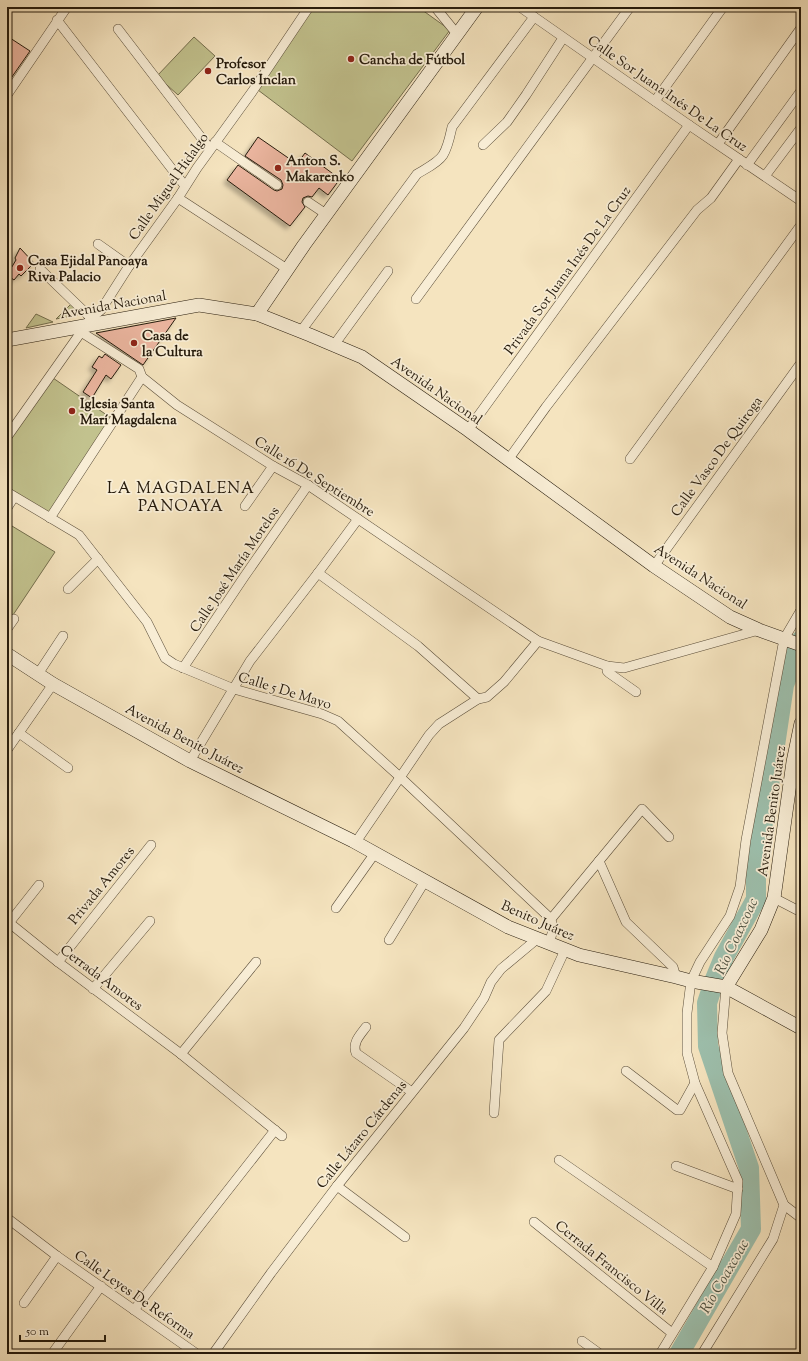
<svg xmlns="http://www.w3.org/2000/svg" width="808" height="1361" viewBox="0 0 808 1361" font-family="'Sorts Mill Goudy',serif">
  <defs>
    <filter id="shadow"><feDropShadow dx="-3.5" dy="3.5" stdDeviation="2" flood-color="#0004"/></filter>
  </defs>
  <rect width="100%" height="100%" fill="#f5e4bf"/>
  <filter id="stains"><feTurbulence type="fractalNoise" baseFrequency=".005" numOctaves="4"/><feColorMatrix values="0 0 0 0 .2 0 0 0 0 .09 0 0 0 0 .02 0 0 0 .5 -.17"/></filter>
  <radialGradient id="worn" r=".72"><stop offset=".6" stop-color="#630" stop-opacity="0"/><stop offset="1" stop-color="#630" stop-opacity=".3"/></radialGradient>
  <g fill="#c2c28e" stroke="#746e4d">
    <polygon points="311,7 418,7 450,30 352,161 254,87"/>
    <polygon points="194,37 215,56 178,95 157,76"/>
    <polygon points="74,301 86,313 56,319"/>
    <polygon points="36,314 53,322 26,328"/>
    <polygon points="53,378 114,420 49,516 7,489 7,444"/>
    <polygon points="7,523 55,552 7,624"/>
  </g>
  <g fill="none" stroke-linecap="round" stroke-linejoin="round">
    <polyline stroke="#9dbfac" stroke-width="20" points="679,1354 751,1229 749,1168 708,1046 707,1003 715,979 724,957 756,899 756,873 784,685 801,640"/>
  </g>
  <g fill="#ebb59f" stroke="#261b0c" filter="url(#shadow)">
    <polygon points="7,36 30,51 7,84"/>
    <polygon points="258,137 297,164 305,153 340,179 328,195 319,188 312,197 308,196 303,198 302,202 305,207 290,226 227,180 238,165 274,190 277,191 282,189 283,185 281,180 245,156"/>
    <polygon points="20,248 34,263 21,276 19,274 14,280 7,275 16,260 15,258"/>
    <polygon points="176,318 143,365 96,333"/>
    <polygon points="105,354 121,365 111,379 106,375 92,398 83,392 97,370 92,367 99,356 102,358"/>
  </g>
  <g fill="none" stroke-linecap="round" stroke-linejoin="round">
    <g stroke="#5a4d39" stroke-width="10">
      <g id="street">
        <polyline points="435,7 457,34"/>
        <polyline points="520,7 689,125 801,201"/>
        <polyline points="57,20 185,186"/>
        <polyline points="118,29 210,149"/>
        <polyline points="7,95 67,7"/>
        <polyline points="655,101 723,7"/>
        <polyline points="215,142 277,185"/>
        <polyline points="718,144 801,28"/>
        <polyline points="483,145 507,122 526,95 563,38"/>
        <polyline points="747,165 801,91"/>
        <polyline points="765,176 801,128"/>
        <polyline points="178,198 287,269"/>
        <polyline points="308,202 326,214"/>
        <polyline points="98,244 129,266"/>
        <polyline points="40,269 91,318"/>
        <polyline points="416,299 630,7"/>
        <path d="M301,331L417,174C425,169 438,163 443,155C448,147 450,136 452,127L534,17"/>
        <polyline points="81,332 139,369 142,377 177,405 273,466 308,485 538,641 607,666 624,668 759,630"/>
        <polyline points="334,345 388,271"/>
        <polyline points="468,430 689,125"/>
        <polyline points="7,437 91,318 101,310 129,266 178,198 197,168 252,92 309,7"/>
        <polyline points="630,459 801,225"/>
        <polyline points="508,460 546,407 697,210 711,198 739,159"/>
        <polyline points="7,492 79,535 147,622 165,658 174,664 234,689 322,714 338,721 400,777 551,919 553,930 549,944"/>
        <polyline points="245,506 273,466"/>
        <polyline points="7,508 14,497"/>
        <polyline points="50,518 142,377"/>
        <polyline points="654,566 801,363"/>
        <polyline points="318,573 418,646 478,699"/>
        <polyline points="68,589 98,559"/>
        <polyline points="7,629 14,619"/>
        <polyline points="607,666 607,671 609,673 636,692"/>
        <polyline points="183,668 244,577 308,485"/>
        <polyline points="38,674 63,636"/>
        <polyline points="19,733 68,768"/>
        <polyline points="7,750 53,684"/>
        <polyline points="190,761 250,661 318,573 358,519"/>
        <polyline points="353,841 358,839 429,735 439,724 478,699 487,697 504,682 538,641"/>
        <polyline points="599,861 626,922 673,967 676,977"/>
        <polyline points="774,898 801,912"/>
        <polyline points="336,908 375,853"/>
        <polyline points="551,919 642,809 669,837"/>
        <polyline points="7,921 58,962 181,1054 282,1136"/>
        <polyline points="9,923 39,885"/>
        <polyline points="389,940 425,881"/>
        <polyline points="58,962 151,845"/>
        <polyline points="93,989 150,921"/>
        <path d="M366,1027C360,1035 352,1043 356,1053L412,1092"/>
        <polyline points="181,1054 256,962"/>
        <polyline points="626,1071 677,1110 680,1110 695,1083"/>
        <polyline points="494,1113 499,1040 546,991 565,950"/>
        <polyline points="559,1160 713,1267"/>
        <polyline points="676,1166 738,1189"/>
        <polyline points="337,1186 405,1237"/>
        <polyline points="784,1205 801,1218"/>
        <polyline points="7,1218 57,1256 197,1354"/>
        <polyline points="534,1222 672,1333"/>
        <polyline points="24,1303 57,1256"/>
        <polyline points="134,1310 275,1130"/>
        <polyline points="582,1341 600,1354"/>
        <polyline points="52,1354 101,1286"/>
        <polyline points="213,1354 271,1273 337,1186 464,1028 484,998 491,982 501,969 537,939"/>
        <polyline points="660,1354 713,1267 736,1214 738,1181 695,1083 687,1053 687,1013 691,981 700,962 730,916 740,887 746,840 784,639 801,610"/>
        <polyline points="702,1354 773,1239 784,1205 728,1073 722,1033 726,987"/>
      </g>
    </g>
    <g stroke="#261b0c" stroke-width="14">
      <g id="secondary">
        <polyline points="257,314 304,245 477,7"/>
        <polyline points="7,340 199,305 257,314 310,335 362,357 468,430 654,566 730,617 759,630 801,645"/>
        <polyline points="7,654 53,684 190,761 353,841 508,927 579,955 676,977 691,981 726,987 801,1028"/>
        <polyline points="726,987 761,930 774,898 793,762 801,723"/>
      </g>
    </g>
    <use href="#street" stroke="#f8edd5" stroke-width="9"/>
    <use href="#secondary" stroke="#f8edd5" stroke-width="13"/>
  </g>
  <g fill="#8f2418" stroke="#f8edd5" stroke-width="1.5">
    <circle cx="351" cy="59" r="4"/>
    <circle cx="208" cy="71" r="4"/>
    <circle cx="278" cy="168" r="4"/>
    <circle cx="20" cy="268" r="4"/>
    <circle cx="134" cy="343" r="4"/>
    <circle cx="72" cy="411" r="4"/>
  </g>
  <g text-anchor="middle" stroke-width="3.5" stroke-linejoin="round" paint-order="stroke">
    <g font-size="14" font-weight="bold" fill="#261b0c" stroke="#f8edd5" text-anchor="start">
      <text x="359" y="64">Cancha de Fútbol</text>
      <text x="216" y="68">Profesor<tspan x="216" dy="16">Carlos Inclan</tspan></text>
      <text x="286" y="165">Anton S.<tspan x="286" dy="16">Makarenko</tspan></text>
      <text x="28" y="265">Casa Ejidal Panoaya<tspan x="28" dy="16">Riva Palacio</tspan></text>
      <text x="142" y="340">Casa de<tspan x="142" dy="16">la Cultura</tspan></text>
      <text x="80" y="408">Iglesia Santa<tspan x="80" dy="16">Marí Magdalena</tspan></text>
    </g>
    <g font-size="14" fill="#261b0c" stroke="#f8edd5">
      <text transform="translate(668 93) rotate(35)" y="5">Calle Sor Juana Inés De La Cruz</text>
      <text transform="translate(168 186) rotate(-55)" y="5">Calle Miguel Hidalgo</text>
      <text transform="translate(567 270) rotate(-54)" y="5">Privada Sor Juana Inés De La Cruz</text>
      <text transform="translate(113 304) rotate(-10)" y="5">Avenida Nacional</text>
      <text transform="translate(437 390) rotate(35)" y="5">Avenida Nacional</text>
      <text transform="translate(716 456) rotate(-54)" y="5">Calle Vasco De Quiroga</text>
      <text transform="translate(315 476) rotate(32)" y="5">Calle 16 De Septiembre</text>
      <text transform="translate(234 569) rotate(-56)" y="5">Calle José María Morelos</text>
      <text transform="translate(701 576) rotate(33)" y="5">Avenida Nacional</text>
      <text transform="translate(285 690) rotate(17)" y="5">Calle 5 De Mayo</text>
      <text transform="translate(185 738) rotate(28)" y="5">Avenida Benito Juárez</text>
      <text transform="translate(771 811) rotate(-82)" y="5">Avenida Benito Juárez</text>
      <text transform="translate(101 885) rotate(-51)" y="5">Privada Amores</text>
      <text transform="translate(538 920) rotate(24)" y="5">Benito Juárez</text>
      <text transform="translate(102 977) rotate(37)" y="5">Cerrada Amores</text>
      <text transform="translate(361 1134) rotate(-51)" y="5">Calle Lázaro Cárdenas</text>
      <text transform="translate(612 1267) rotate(39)" y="5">Cerrada Francisco Villa</text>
      <text transform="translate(135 1294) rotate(35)" y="5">Calle Leyes De Reforma</text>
    </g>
    <g font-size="15" font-style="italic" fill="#505444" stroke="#f8edd5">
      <text transform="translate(736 936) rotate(-65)" y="5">Río Coaxcoac</text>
      <text transform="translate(724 1276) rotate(-60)" y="5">Río Coaxcoac</text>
    </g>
    <g font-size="16" letter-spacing="1" fill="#261b0c" stroke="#f8edd5">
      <text x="181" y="493">LA MAGDALENA<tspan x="181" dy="18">PANOAYA</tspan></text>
    </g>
  </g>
  <rect width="808" height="1361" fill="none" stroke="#f5e4bf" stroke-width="24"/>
  <rect x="8" y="8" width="792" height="1345" fill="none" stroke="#261b0c" stroke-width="2"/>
  <rect x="12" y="12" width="784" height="1337" fill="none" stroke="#261b0c"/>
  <path d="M20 1335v6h85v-6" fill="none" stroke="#261b0c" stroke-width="2"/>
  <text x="26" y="1335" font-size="12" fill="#261b0c" stroke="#f8edd5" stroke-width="3" paint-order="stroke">50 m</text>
  <rect width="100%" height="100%" filter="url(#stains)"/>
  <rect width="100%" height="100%" fill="url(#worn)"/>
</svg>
